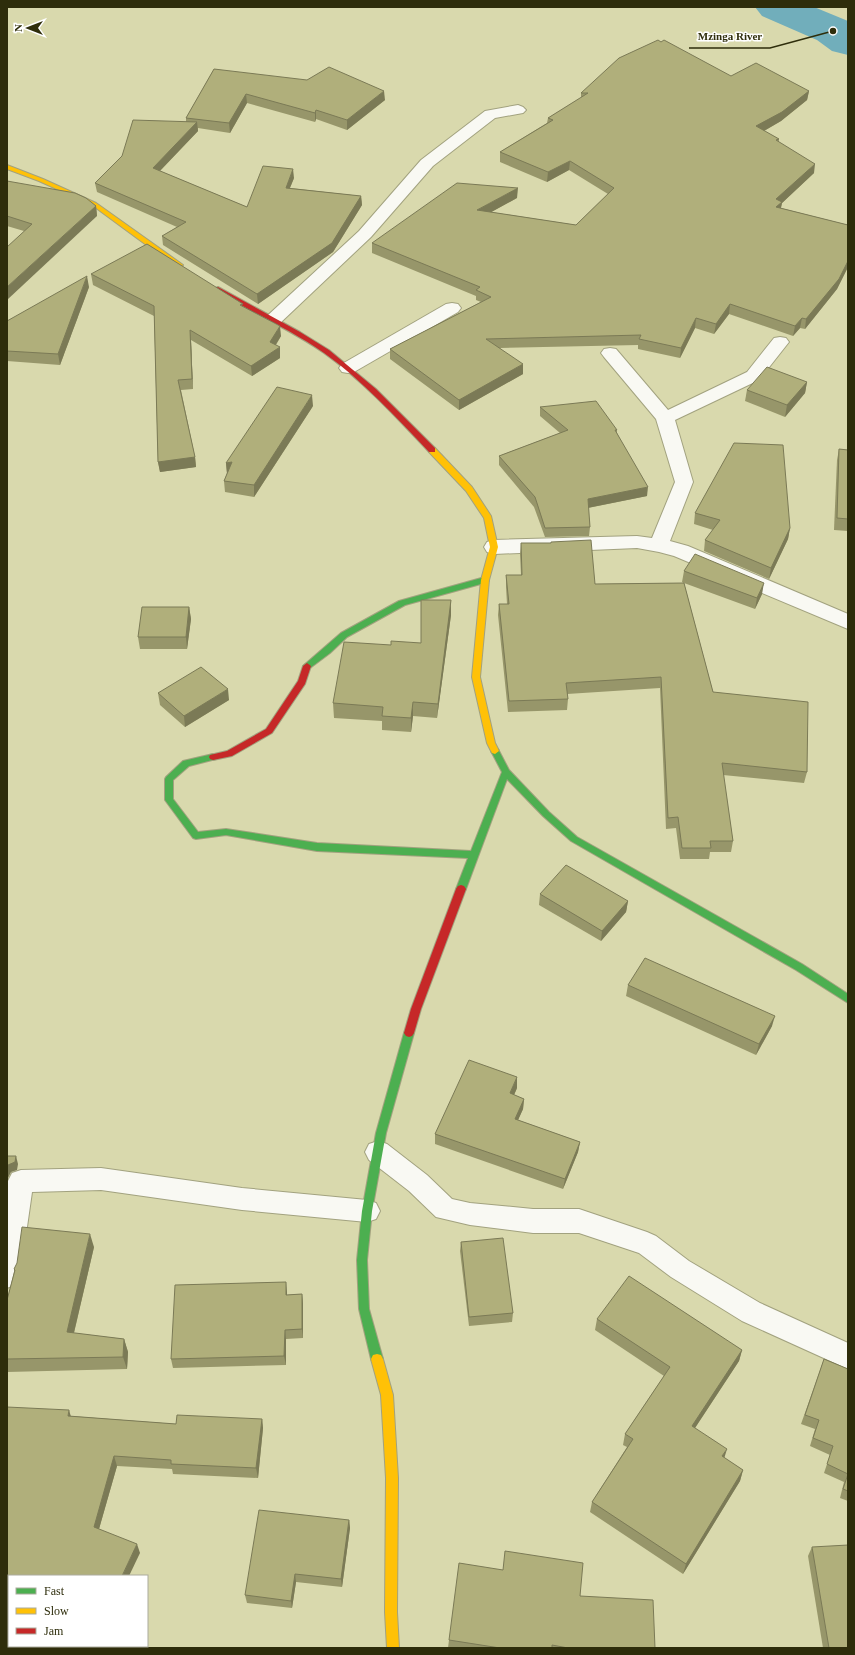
<svg xmlns="http://www.w3.org/2000/svg" width="855" height="1655" viewBox="0 0 855 1655" font-family="'Times New Roman',serif">
  <rect width="100%" height="100%" fill="#d9d9ad"/>
  <g fill="none" stroke-linecap="round" stroke-linejoin="round">
    <polygon fill="#71aebb" fill-rule="evenodd" points="755,7 814,7 848,21 848,55 832,51 817,40 762,16"/>
    <g stroke="#a2a27f" stroke-width="2">
      <g id="street">
        <polygon points="518,105 523,107 526,110 523,113 495,118 433,166 371,237 278,325 272,326 266,325 263,321 266,317 359,231 421,160 485,111"/>
        <polygon points="452,303 458,304 461,308 458,312 354,372 348,373 342,372 339,368 342,364 446,304"/>
        <polygon points="780,337 786,338 789,342 759,380 675,420 693,482 670,541 688,546 848,614 848,629 674,556 659,552 637,548 494,554 487,552 484,547 487,542 494,540 637,536 652,538 675,482 656,419 604,357 601,353 604,349 610,348 616,349 668,410 747,372 774,338"/>
        <polygon points="378,1141 387,1144 427,1175 452,1199 470,1203 533,1209 579,1209 647,1232 656,1236 689,1261 760,1303 848,1343 848,1369 742,1321 671,1277 639,1253 579,1233 533,1233 470,1225 436,1217 409,1191 369,1160 365,1152 369,1144"/>
        <polygon points="101,1168 242,1188 367,1200 376,1203 380,1211 376,1219 367,1222 242,1210 101,1190 32,1192 20,1276 16,1284 7,1288 7,1190 8,1181 12,1173 21,1170"/>
      </g>
    </g>
    <g stroke="#a2a27f" stroke-width="2">
      <g id="fast">
        <polygon points="485,577 489,580 488,582 405,605 347,637 330,653 310,668 304,668 303,666 341,633 399,601"/>
        <polygon points="495,748 498,749 509,770 549,812 577,837 802,964 848,994 848,1003 796,970 571,841 543,816 507,779 466,889 464,892 458,892 456,889 468,858 317,851 226,835 196,839 193,838 165,800 165,779 166,777 183,761 213,754 217,757 216,759 189,766 173,780 173,799 198,832 226,829 317,843 471,851 502,772 491,751"/>
        <polygon points="409,1029 412,1030 414,1033 386,1133 372,1211 367,1260 369,1309 383,1359 381,1363 377,1364 373,1363 371,1359 359,1309 357,1260 362,1211 376,1133 404,1033 406,1030"/>
      </g>
    </g>
    <g stroke="#a2a27f" stroke-width="2">
      <g id="slow">
        <polygon points="7,165 43,179 96,203 183,265 182,266 178,266 160,255 92,205 39,181 7,169"/>
        <polygon points="429,448 435,448 472,487 491,516 498,547 489,580 480,677 495,743 499,751 495,754 492,753 487,743 472,677 481,580 490,547 484,518 466,491 429,452"/>
        <polygon points="377,1354 381,1355 383,1359 393,1395 398,1478 397,1612 399,1648 387,1648 385,1612 386,1478 381,1395 371,1359 373,1355"/>
      </g>
    </g>
    <g stroke="#a2a27f" stroke-width="2">
      <g id="jam">
        <path d="M218,287L300,332L329,350L376,389L435,448V452H429C396,417 363,381 324,353C290,329 251,313 216,290V288Z"/>
        <polygon points="307,663 311,666 305,684 272,733 232,756 213,760 210,759 209,757 210,755 227,751 266,729 298,681 303,666"/>
        <polygon points="461,885 464,886 466,889 421,1009 414,1033 412,1036 409,1037 406,1036 404,1033 411,1009 456,889 458,886"/>
      </g>
    </g>
    <use href="#street" fill="#f9f9f3" fill-rule="evenodd"/>
    <use href="#fast" fill="#4caf50" fill-rule="evenodd"/>
    <use href="#slow" fill="#ffc107" fill-rule="evenodd"/>
    <use href="#jam" fill="#c62828" fill-rule="evenodd"/>
  </g>
  <g fill="#97966a">
    <polygon points="214,69 385,100 347,130 316,119 315,122 247,103 230,133 198,128 198,131 160,171 247,207 294,178 290,188 361,196 362,205 333,252 258,304 163,245 162,236 177,227 97,192 95,183 186,122 186,118"/>
    <polygon points="731,76 809,91 807,100 781,121 764,131 779,139 779,142 814,173 782,203 781,208 848,225 848,267 837,289 805,329 800,328 793,336 729,314 714,334 695,328 680,358 638,349 638,345 500,348 523,374 459,410 390,359 390,349 481,302 476,300 476,296 372,253 372,243 517,198 491,212 576,225 608,194 569,170 547,182 500,162 500,152 547,123 548,118 581,98 581,93"/>
    <polygon points="7,181 96,206 97,216 24,231 7,226"/>
    <polygon points="91,274 243,307 281,336 276,345 280,358 252,376 191,340 193,389 181,390 195,457 196,467 160,472 158,462 154,316 93,285"/>
    <polygon points="89,287 60,365 7,361 7,321"/>
    <polygon points="807,382 805,393 785,417 745,401 747,390"/>
    <polygon points="313,406 254,497 225,492 224,481 227,473 226,463"/>
    <polygon points="540,407 617,430 617,433 647,496 588,508 590,527 589,536 545,537 534,507 499,465 499,456 560,433 540,416"/>
    <polygon points="839,449 848,450 848,531 834,530 837,460"/>
    <polygon points="695,513 790,528 788,539 769,579 704,551 705,540 713,530 694,524"/>
    <polygon points="551,542 595,584 684,583 682,582 684,571 762,594 755,609 684,583 713,692 807,772 804,783 723,775 733,841 731,852 710,852 709,859 680,859 676,828 666,829 660,688 567,694 568,699 567,710 508,712 498,615 499,604 507,604 506,587 506,575 521,575 520,554 521,543 551,543"/>
    <polygon points="451,600 451,615 437,718 413,716 411,732 382,730 382,721 334,718 333,703 391,645 421,643"/>
    <polygon points="189,607 191,619 187,649 140,649 138,637"/>
    <polygon points="158,693 229,700 185,727 160,705"/>
    <polygon points="540,894 628,901 626,912 601,941 539,905"/>
    <polygon points="628,985 772,1026 756,1055 626,996"/>
    <polygon points="517,1088 514,1095 524,1099 523,1109 518,1120 580,1142 578,1152 563,1189 435,1144 435,1134"/>
    <polygon points="461,1242 513,1313 512,1322 469,1326 460,1251"/>
    <polygon points="94,1247 74,1333 124,1339 128,1352 127,1369 7,1372 7,1300 14,1272 14,1269"/>
    <polygon points="287,1292 287,1295 302,1294 303,1304 303,1338 286,1339 286,1365 173,1368 171,1359"/>
    <polygon points="597,1319 742,1350 739,1361 695,1428 724,1458 743,1470 740,1481 683,1574 590,1512 592,1502 627,1447 623,1445 625,1434 664,1376 595,1330"/>
    <polygon points="824,1359 848,1369 848,1501 840,1498 844,1482 824,1473 830,1455 810,1446 815,1429 801,1424"/>
    <polygon points="7,1407 71,1416 176,1424 262,1419 263,1428 258,1478 173,1474 172,1469 117,1466 99,1529 140,1553 9,1576 9,1628 7,1627"/>
    <polygon points="349,1520 350,1528 342,1587 296,1582 292,1608 247,1603 245,1595"/>
    <polygon points="812,1547 848,1648 823,1648 808,1556"/>
    <polygon points="580,1596 655,1648 448,1648 449,1640"/>
    <polygon points="52,1646 96,1646 95,1648 57,1648"/>
  </g>
  <g fill="#7b7a56">
    <polygon points="384,91 385,100 347,130 347,120"/>
    <polygon points="809,91 807,100 781,121 755,136 756,126"/>
    <polygon points="246,94 247,103 230,133 229,123"/>
    <polygon points="316,110 316,119 315,122 315,113"/>
    <polygon points="197,122 198,131 154,177 153,168"/>
    <polygon points="570,161 569,170 547,182 548,172"/>
    <polygon points="815,164 814,173 782,203 780,211 775,217 776,199"/>
    <polygon points="293,169 294,178 286,197 286,188"/>
    <polygon points="518,188 517,198 477,220 477,210"/>
    <polygon points="361,196 362,205 333,252 258,304 257,294"/>
    <polygon points="96,206 97,216 7,300 7,287"/>
    <polygon points="848,261 848,267 837,289 805,329 806,319"/>
    <polygon points="87,276 89,287 60,365 58,354"/>
    <polygon points="730,304 729,314 714,334 716,324"/>
    <polygon points="696,318 695,328 680,358 681,348"/>
    <polygon points="802,318 800,328 793,336 795,326"/>
    <polygon points="280,326 281,336 271,352 270,342"/>
    <polygon points="190,330 191,340 193,389 192,379"/>
    <polygon points="280,347 280,358 252,376 251,366"/>
    <polygon points="523,364 523,374 459,410 459,400"/>
    <polygon points="807,382 805,393 785,417 787,405"/>
    <polygon points="312,395 313,406 254,497 254,485"/>
    <polygon points="195,457 196,467 160,472 158,462"/>
    <polygon points="232,462 227,474 226,463"/>
    <polygon points="648,487 647,496 587,508 588,499"/>
    <polygon points="790,528 788,539 769,579 771,568"/>
    <polygon points="764,583 762,594 755,609 757,598"/>
    <polygon points="451,600 451,615 437,718 438,704"/>
    <polygon points="189,607 191,619 187,649 186,637"/>
    <polygon points="228,689 229,700 185,727 184,716"/>
    <polygon points="413,702 413,716 411,732 411,718"/>
    <polygon points="628,901 626,912 601,941 602,931"/>
    <polygon points="775,1016 772,1026 756,1055 759,1044"/>
    <polygon points="517,1077 517,1088 510,1104 510,1093"/>
    <polygon points="524,1099 523,1109 514,1129 515,1119"/>
    <polygon points="580,1142 578,1152 563,1189 565,1179"/>
    <polygon points="16,1156 18,1164 17,1170 11,1172 7,1180 7,1167 8,1165"/>
    <polygon points="90,1234 94,1247 71,1345 67,1332"/>
    <polygon points="286,1282 287,1292 287,1305 286,1295"/>
    <polygon points="302,1294 303,1304 303,1338 302,1329"/>
    <polygon points="285,1330 286,1339 286,1365 284,1356"/>
    <polygon points="124,1339 128,1352 127,1369 123,1357"/>
    <polygon points="742,1350 739,1361 689,1437 692,1426"/>
    <polygon points="69,1410 72,1420 68,1416"/>
    <polygon points="262,1419 263,1428 258,1478 256,1468"/>
    <polygon points="727,1449 724,1459 722,1456"/>
    <polygon points="114,1456 117,1466 97,1536 94,1527"/>
    <polygon points="743,1470 740,1481 683,1574 686,1564"/>
    <polygon points="349,1520 350,1528 342,1587 341,1579"/>
    <polygon points="137,1544 140,1553 129,1576 122,1576"/>
    <polygon points="295,1574 296,1582 292,1608 291,1601"/>
    <polygon points="89,1646 96,1646 95,1648 88,1648"/>
  </g>
  <g fill="#b0af7b" stroke="#7b7a56">
    <polygon points="658,40 661,42 664,40 731,76 756,63 809,91 782,112 756,126 779,139 776,140 815,164 776,199 782,202 776,207 848,225 848,261 839,279 806,319 802,318 795,326 730,304 716,324 696,318 681,348 639,339 641,335 486,339 523,364 459,400 390,349 491,297 476,290 480,287 372,243 457,183 518,188 477,210 576,225 614,188 570,161 548,172 500,152 553,120 548,118 588,93 581,93 619,58"/>
    <polygon points="329,67 384,91 347,120 316,110 315,113 246,94 229,123 186,118 214,69 307,80"/>
    <polygon points="133,120 197,122 153,168 247,207 263,166 293,169 286,188 361,196 332,243 257,294 162,236 186,222 95,183 122,156"/>
    <polygon points="7,181 75,193 86,198 96,206 7,287 7,247 32,224 7,216"/>
    <polygon points="147,244 243,304 240,305 280,326 270,342 280,347 251,366 190,330 192,379 178,380 195,457 158,462 154,306 91,274"/>
    <polygon points="87,276 58,354 7,351 7,321"/>
    <polygon points="767,367 807,382 787,405 747,390"/>
    <polygon points="277,387 312,395 254,485 224,481 232,462 226,463"/>
    <polygon points="596,401 617,430 615,430 648,487 588,499 590,527 545,528 535,497 499,456 568,430 540,407"/>
    <polygon points="734,443 783,445 790,528 771,568 705,540 720,520 695,513"/>
    <polygon points="839,449 848,450 848,519 837,518"/>
    <polygon points="591,540 595,584 684,583 713,692 808,702 807,772 722,763 733,841 710,841 711,848 682,848 678,817 668,818 661,677 566,683 568,699 509,701 499,604 509,604 506,575 522,575 521,543 551,543 551,542"/>
    <polygon points="695,554 764,583 757,598 684,571"/>
    <polygon points="421,600 451,600 438,704 413,702 411,718 382,716 383,707 333,703 344,642 391,645 391,641 421,643"/>
    <polygon points="142,607 189,607 186,637 138,637"/>
    <polygon points="201,667 228,689 184,716 158,693"/>
    <polygon points="566,865 628,901 602,931 540,894"/>
    <polygon points="645,958 775,1016 759,1044 628,985"/>
    <polygon points="469,1060 517,1077 510,1093 524,1099 515,1119 580,1142 565,1179 435,1134"/>
    <polygon points="7,1156 16,1156 15,1162 8,1165 7,1167"/>
    <polygon points="22,1227 90,1234 67,1332 124,1339 123,1357 7,1359 7,1300 15,1270 14,1269 17,1263"/>
    <polygon points="503,1238 513,1313 469,1317 461,1242"/>
    <polygon points="629,1276 742,1350 692,1426 727,1449 722,1456 743,1470 686,1564 592,1502 633,1439 625,1434 670,1367 597,1319"/>
    <polygon points="286,1282 286,1295 302,1294 302,1329 285,1330 284,1356 171,1359 175,1285"/>
    <polygon points="824,1359 848,1369 848,1474 827,1464 833,1446 813,1438 819,1420 805,1415"/>
    <polygon points="7,1407 69,1410 68,1416 176,1424 177,1415 262,1419 256,1468 171,1464 171,1460 114,1456 94,1527 137,1544 122,1576 9,1576 9,1622 7,1621"/>
    <polygon points="848,1474 848,1491 843,1489"/>
    <polygon points="259,1510 349,1520 341,1579 295,1574 291,1601 245,1595"/>
    <polygon points="848,1545 848,1648 829,1648 812,1547"/>
    <polygon points="505,1551 583,1563 580,1596 653,1600 655,1648 568,1648 552,1645 552,1648 500,1648 449,1640 459,1563 503,1570"/>
    <polygon points="68,1646 89,1646 88,1648 73,1648"/>
  </g>
  <path fill="none" stroke="#2e2d0b" stroke-width="1.5" d="M833 31L770 48H689"/>
  <circle fill="#2e2d0b" stroke="#fff" stroke-width="1.5" cx="833" cy="31" r="4"/>
  <g font-size="11" text-anchor="middle" font-weight="bold" fill="#2e2d0b" stroke="#fff" stroke-width="3" stroke-linejoin="round" paint-order="stroke">
    <text x="730" y="40">Mzinga River</text>
  </g>
  <rect width="855" height="1655" fill="none" stroke="#2e2d0b" stroke-width="16"/>
  <rect x="8" y="1575" width="140" height="72" fill="#ffffff" stroke="#abab9d"/>
  <rect x="16" y="1588" width="20" height="6" fill="#4caf50" stroke="#abab9d"/>
  <text x="44" y="1595" font-size="12" fill="#2e2d0b">Fast</text>
  <rect x="16" y="1608" width="20" height="6" fill="#ffc107" stroke="#abab9d"/>
  <text x="44" y="1615" font-size="12" fill="#2e2d0b">Slow</text>
  <rect x="16" y="1628" width="20" height="6" fill="#c62828" stroke="#abab9d"/>
  <text x="44" y="1635" font-size="12" fill="#2e2d0b">Jam</text>
  <g transform="translate(28 28) rotate(270)" stroke="#ffffff" stroke-width="3" paint-order="stroke">
  <path d="M0-3L7 15L0 10L-7 15Z" fill="#2e2d0b"/>
  <text y="-6" font-size="11" font-weight="bold" text-anchor="middle" fill="#2e2d0b">N</text>
  </g>
</svg>
